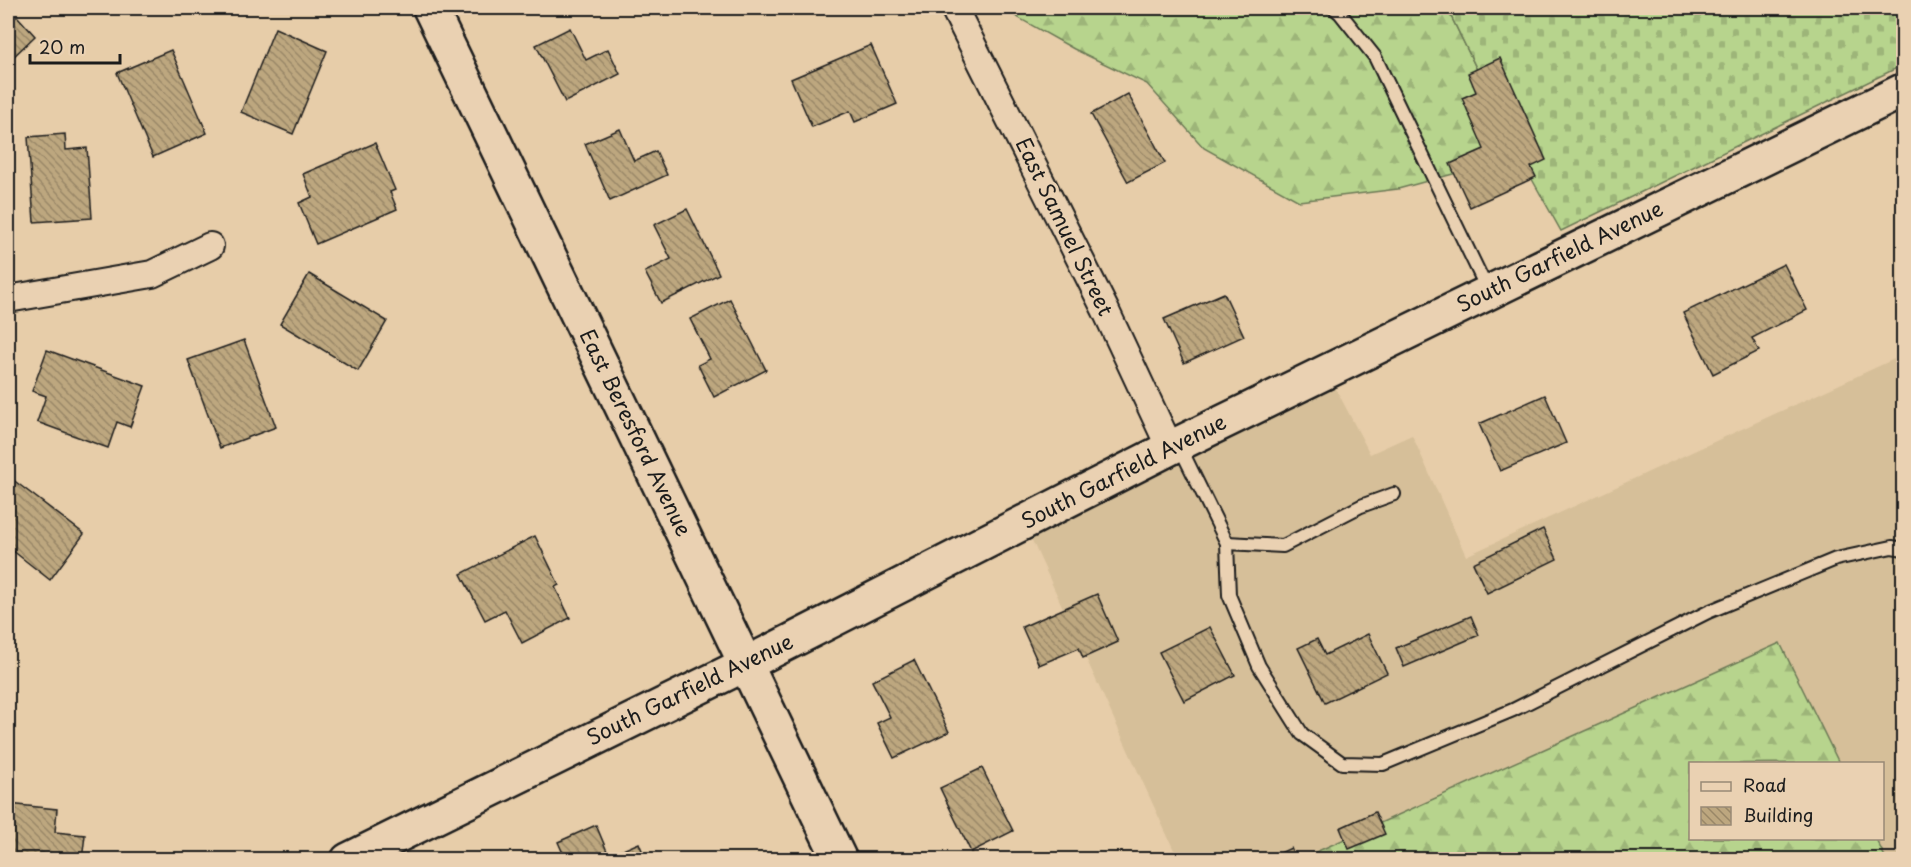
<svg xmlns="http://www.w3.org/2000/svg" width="1911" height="867" viewBox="0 0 1911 867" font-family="'Playpen Sans',sans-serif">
  <defs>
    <pattern id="forest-firs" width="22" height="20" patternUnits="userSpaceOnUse" patternTransform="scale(1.5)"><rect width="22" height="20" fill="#b7d48d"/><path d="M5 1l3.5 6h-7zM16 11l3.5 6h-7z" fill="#9db579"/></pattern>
    <pattern id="cemetery-stones" width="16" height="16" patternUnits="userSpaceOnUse" patternTransform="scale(1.5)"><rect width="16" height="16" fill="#b7d48d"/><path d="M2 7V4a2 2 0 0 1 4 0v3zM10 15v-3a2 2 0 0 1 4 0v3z" fill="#9db579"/></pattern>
    <pattern id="building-back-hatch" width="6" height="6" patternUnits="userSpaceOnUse" patternTransform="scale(1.5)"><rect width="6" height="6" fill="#bda77f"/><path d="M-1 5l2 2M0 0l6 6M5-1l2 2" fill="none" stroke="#998767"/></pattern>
  </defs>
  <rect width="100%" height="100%" fill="#e7cda9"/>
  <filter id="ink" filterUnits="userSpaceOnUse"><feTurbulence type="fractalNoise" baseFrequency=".0167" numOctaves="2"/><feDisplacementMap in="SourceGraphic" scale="12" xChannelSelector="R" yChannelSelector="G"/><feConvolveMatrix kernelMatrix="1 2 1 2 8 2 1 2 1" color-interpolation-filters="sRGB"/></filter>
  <g filter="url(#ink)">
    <polygon fill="#d6bf99" points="1903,355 1903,859 1886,859 1876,839 1882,838 1882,764 1839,763 1780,643 1298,859 1178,859 1030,536 1334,385 1370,454 1412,435 1466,556"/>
    <g fill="url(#forest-firs)" stroke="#6a7854" stroke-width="1.5">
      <polygon points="1001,8 1447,8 1519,156 1398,189 1299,201 1204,148 1147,84 1074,49"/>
      <polygon points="1780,643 1839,763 1690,764 1690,838 1876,839 1886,859 1298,860"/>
    </g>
    <polygon fill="url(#cemetery-stones)" stroke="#6a7854" stroke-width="1.5" points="1447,8 1903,8 1903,65 1561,231 1519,156"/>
    <g fill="url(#building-back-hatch)" stroke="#1c1c1c" stroke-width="1.5">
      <polygon points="17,16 35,36 8,62 8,24"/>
      <polygon points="275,28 327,51 293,134 241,112"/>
      <polygon points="570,28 586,60 608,49 620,74 565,102 536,45"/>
      <polygon points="871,45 897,104 855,122 850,111 812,127 791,79"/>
      <polygon points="171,50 207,133 153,157 117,73"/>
      <polygon points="1500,58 1546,160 1531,167 1536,177 1470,207 1450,164 1484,149 1462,98 1476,92 1468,73"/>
      <polygon points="1128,94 1165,163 1128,182 1091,114"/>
      <polygon points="620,129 634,161 656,151 667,175 610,201 585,144"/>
      <polygon points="65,134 66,150 87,148 92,218 34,222 28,137"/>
      <polygon points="375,143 395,190 390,192 397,209 316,244 299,203 312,197 303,174"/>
      <polygon points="687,209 719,274 661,303 645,272 671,259 654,225"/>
      <polygon points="1784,264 1807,310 1752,338 1759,351 1713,374 1683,313"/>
      <polygon points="309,274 387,321 358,371 280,324"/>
      <polygon points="1224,293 1244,336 1184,363 1164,319"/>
      <polygon points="730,299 766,370 714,397 698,365 710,359 690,319"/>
      <polygon points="244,340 276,427 220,448 188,360"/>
      <polygon points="47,350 145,386 130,427 117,422 108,448 37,422 46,396 32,391"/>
      <polygon points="1545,395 1566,443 1500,471 1479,424"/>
      <polygon points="12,479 84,534 50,580 8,547 8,485"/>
      <polygon points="1543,529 1557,559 1487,593 1473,563"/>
      <polygon points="535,536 559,585 555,587 570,618 522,643 505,610 485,620 461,574"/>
      <polygon points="1097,594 1118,642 1083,658 1079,648 1039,665 1022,627"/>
      <polygon points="1471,616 1479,635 1404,667 1396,648"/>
      <polygon points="1210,627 1235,675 1184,701 1159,652"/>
      <polygon points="1368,634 1387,673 1325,703 1298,648 1317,639 1325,655"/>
      <polygon points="914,660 949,732 894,758 877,723 890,717 872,681"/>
      <polygon points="982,768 1013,831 971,852 940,788"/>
      <polygon points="8,804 57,809 55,832 85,835 82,860 26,860 8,858"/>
      <polygon points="1375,812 1385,834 1349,849 1340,828"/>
      <polygon points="596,825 609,856 639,843 646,860 566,860 558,842"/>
      <polygon points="1291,848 1296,860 1265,860"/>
    </g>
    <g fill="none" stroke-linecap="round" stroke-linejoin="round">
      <g stroke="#1c1c1c" stroke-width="16">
        <g id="lane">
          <polyline points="1334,8 1340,13 1375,57 1488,291"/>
          <polyline points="1179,445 1227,543 1229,595 1259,666 1302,734 1342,763 1383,764 1513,710 1708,612 1836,559 1892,547 1904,549"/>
          <polyline points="1227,543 1283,546 1361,506 1394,494"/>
        </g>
      </g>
      <g stroke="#1c1c1c" stroke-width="30">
        <g id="street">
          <polyline points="954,8 1105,309 1170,448"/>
          <polyline points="8,299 152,274 210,246"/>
        </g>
      </g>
      <g stroke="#1c1c1c" stroke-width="38">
        <g id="secondary">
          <polyline points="430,8 840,860"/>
          <polyline points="348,860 746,664 1170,448 1904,90"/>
        </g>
      </g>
      <use href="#lane" stroke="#ead1b2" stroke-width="12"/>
      <use href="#street" stroke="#ead1b2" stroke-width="26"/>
      <use href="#secondary" stroke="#ead1b2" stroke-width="33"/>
    </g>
  </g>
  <g text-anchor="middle" stroke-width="6" stroke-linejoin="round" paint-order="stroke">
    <g font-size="21" fill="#1c1c1c" stroke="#ead1b2">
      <text transform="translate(1064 227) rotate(64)" y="7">East Samuel Street</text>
      <text transform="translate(1560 257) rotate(-26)" y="7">South Garfield Avenue</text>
      <text transform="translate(635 433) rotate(64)" y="7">East Beresford Avenue</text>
      <text transform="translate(1124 472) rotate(-27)" y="7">South Garfield Avenue</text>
      <text transform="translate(690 690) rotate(-26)" y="7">South Garfield Avenue</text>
    </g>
  </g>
  <rect width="1911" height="867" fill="none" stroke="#ead1b2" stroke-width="30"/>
  <rect x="15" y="15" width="1881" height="837" fill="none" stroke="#1c1c1c" stroke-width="2" filter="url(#ink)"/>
  <rect x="1689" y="762" width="195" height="78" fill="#ead1b2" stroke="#988976" stroke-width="1.5"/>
  <rect x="1701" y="782" width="30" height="9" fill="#ead1b2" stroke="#988976" stroke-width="1.5"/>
  <text x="1743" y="792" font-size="18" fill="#1c1c1c">Road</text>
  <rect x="1701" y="807" width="30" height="18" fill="url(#building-back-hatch)" stroke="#988976" stroke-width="1.5"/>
  <text x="1743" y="822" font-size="18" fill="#1c1c1c">Building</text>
  <path d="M30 54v9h90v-9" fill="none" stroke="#1c1c1c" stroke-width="3"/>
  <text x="39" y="54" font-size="18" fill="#1c1c1c" stroke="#ead1b2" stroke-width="4.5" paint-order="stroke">20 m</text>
</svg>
